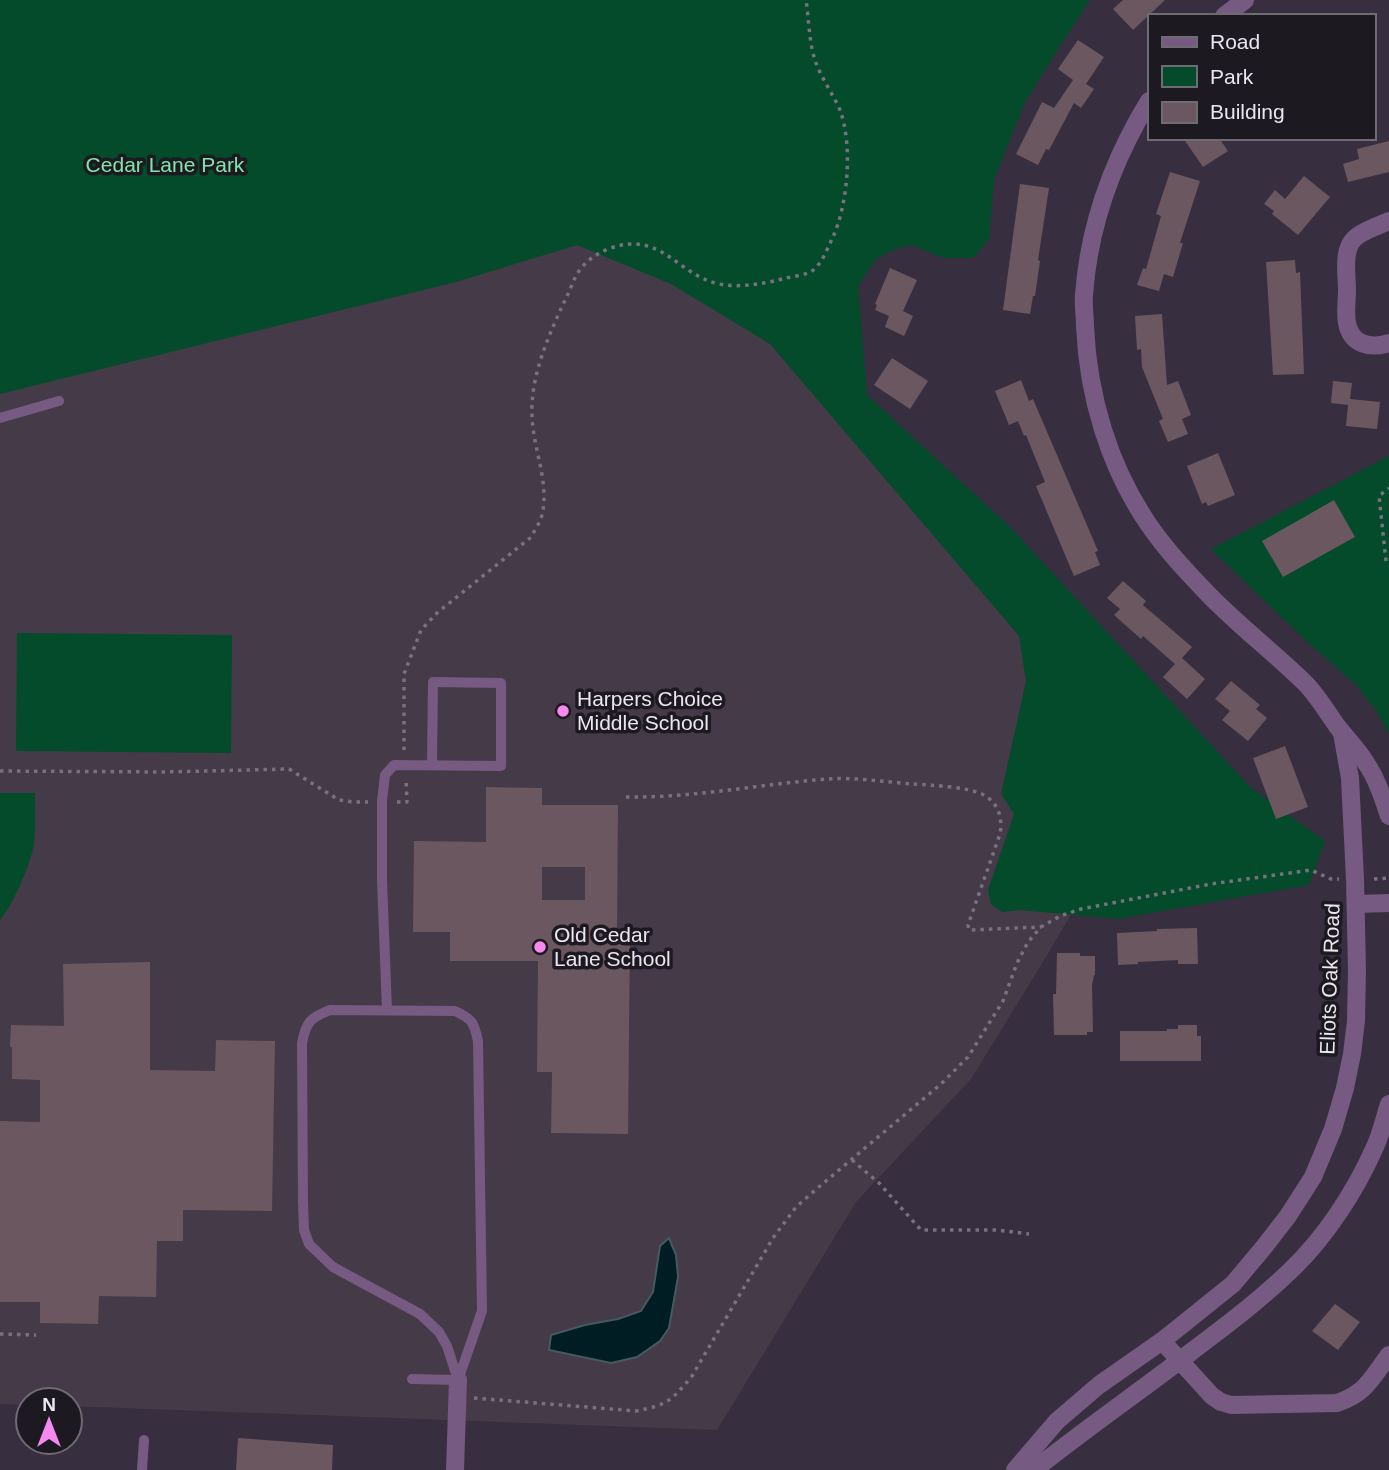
<svg xmlns="http://www.w3.org/2000/svg" width="1389" height="1470" viewBox="0 0 1389 1470" font-family="Helvetica,sans-serif">
  <rect width="100%" height="100%" fill="#372f3f"/>
  <polygon fill="#453a48" points="692,186 814,350 1027,578 1082,895 1049,952 971,1079 856,1202 717,1430 70,1406 70,1400 28,1400 28,1405 0,1404 0,386"/>
  <g fill="#034b2b">
    <polygon points="0,0 1090,0 1060,46 1025,102 994,180 989,239 973,258 943,258 912,245 895,249 876,259 858,286 867,395 1010,527 1250,787 1325,841 1309,885 1118,919 1020,910 1002,912 991,904 988,890 1014,814 1001,794 1026,681 1019,636 770,344 671,284 577,245 456,282 0,394"/>
    <polygon points="1389,456 1389,734 1377,712 1356,685 1304,639 1211,549"/>
    <polygon points="17,633 232,635 231,753 16,751"/>
    <path d="M0,793H35C34,810 37,832 33,849C29,867 12,907 0,920Z"/>
  </g>
  <polygon fill="#001d23" stroke="#465960" stroke-width="2" points="669,1238 676,1255 678,1277 669,1328 660,1341 637,1357 611,1363 549,1350 551,1335 585,1325 618,1319 641,1311 653,1292 660,1246"/>
  <g fill="#6b575f" fill-rule="evenodd">
    <polygon points="1123,0 1165,0 1133,30 1113,9"/>
    <polygon points="1078,40 1104,57 1086,84 1094,89 1081,108 1074,103 1049,150 1046,149 1038,165 1016,154 1042,102 1054,108 1073,80 1058,69"/>
    <polygon points="1183,138 1219,138 1228,151 1203,167"/>
    <polygon points="1389,141 1389,172 1348,182 1343,164 1359,159 1357,149"/>
    <polygon points="1170,172 1200,181 1180,243 1183,243 1173,277 1164,274 1159,291 1137,285 1143,268 1146,269 1161,216 1156,214"/>
    <polygon points="1304,176 1330,197 1298,235 1272,214 1274,211 1264,204 1275,190 1285,199"/>
    <polygon points="1020,184 1049,188 1038,260 1040,261 1035,296 1033,296 1030,314 1003,310"/>
    <polygon points="1295,260 1296,273 1300,272 1304,374 1273,375 1266,262"/>
    <polygon points="890,268 917,280 903,311 913,316 904,336 885,327 889,316 875,310 877,305 875,304"/>
    <polygon points="1162,314 1167,385 1178,381 1191,415 1182,419 1188,434 1168,442 1159,421 1163,419 1142,367 1141,349 1137,350 1135,316"/>
    <polygon points="892,358 928,381 910,409 874,385"/>
    <polygon points="1021,380 1029,401 1033,399 1098,551 1095,552 1100,565 1074,576 1036,486 1045,482 1026,435 1024,436 1018,421 1009,425 995,391"/>
    <polygon points="1333,381 1352,383 1350,399 1380,402 1377,429 1346,426 1348,405 1331,403"/>
    <polygon points="1218,453 1235,495 1208,506 1206,502 1202,504 1187,466"/>
    <polygon points="1334,500 1355,537 1283,577 1262,541"/>
    <polygon points="1123,581 1146,601 1143,605 1192,647 1182,658 1205,679 1187,699 1163,677 1175,664 1143,636 1141,639 1114,615 1120,609 1107,598"/>
    <polygon points="1231,681 1260,705 1256,709 1267,718 1248,741 1222,720 1230,711 1215,699"/>
    <polygon points="1285,746 1308,807 1276,819 1253,758"/>
    <path d="M486,787L542,788V805H618L617,932L630,933L628,1134L551,1133L552,1072H537L538,961H450V932H413L414,841L486,842ZM542,867H585V900H542Z"/>
    <polygon points="1197,928 1198,964 1178,964 1178,960 1138,962 1138,964 1118,965 1117,933 1157,931 1157,929"/>
    <polygon points="1057,953 1080,953 1080,956 1095,956 1095,975 1094,975 1092,985 1093,1032 1087,1032 1087,1035 1054,1035 1053,994 1056,994"/>
    <polygon points="150,962 150,1070 215,1071 216,1040 275,1041 272,1211 183,1210 183,1241 157,1241 156,1297 99,1296 98,1324 40,1323 40,1302 0,1302 0,1121 40,1122 40,1080 12,1079 12,1047 10,1047 11,1025 64,1026 63,964"/>
    <polygon points="1178,1025 1197,1025 1197,1036 1201,1036 1201,1061 1120,1061 1120,1031 1167,1031 1167,1029 1178,1029"/>
    <polygon points="1335,1304 1360,1322 1338,1350 1312,1331"/>
    <polygon points="238,1438 333,1445 332,1470 236,1470"/>
  </g>
  <g fill="none" stroke-linecap="round" stroke-linejoin="round">
    <g stroke="#78717f" stroke-width="3.5" stroke-dasharray="3.5 5" stroke-linecap="butt">
      <polyline points="1386,561 1379,496 1389,488"/>
      <path d="M404,750V674L421,630L437,613L530,538C535,530 542,520 543,510C548,479 533,447 532,416C530,376 549,335 565,300C570,291 573,280 579,271C586,261 596,254 608,249C661,229 675,274 719,284C740,288 762,284 782,279C789,277 807,275 812,271C822,264 827,249 832,239C848,206 853,145 840,110C833,94 822,79 816,63C809,44 809,20 806,0"/>
      <polyline points="0,771 164,772 289,769 339,800 353,802 368,802"/>
      <path d="M626,797C694,798 760,784 828,779C854,777 886,782 913,784C930,785 967,787 982,794C998,802 1003,817 1000,834L968,925L969,930L1041,927"/>
      <polyline points="397,802 407,802 406,779"/>
      <polyline points="1374,879 1389,878"/>
      <polyline points="852,1160 879,1183 921,1230 997,1230 1029,1234"/>
      <polyline points="0,1334 36,1335"/>
      <path d="M474,1398L636,1411C668,1405 672,1400 692,1376L773,1238L796,1207L820,1186L941,1084L968,1057L1003,1001L1017,963L1028,942L1041,927L1060,916L1081,909L1211,884L1311,870L1331,879H1339"/>
    </g>
    <g stroke="#765a81" stroke-width="10">
      <polyline points="0,418 59,401"/>
      <path d="M330,1010L455,1011C473,1019 474,1023 478,1041L482,1311L458,1380L447,1346L439,1332L420,1314L333,1267L309,1244L304,1230L303,1202L302,1043C306,1022 310,1018 330,1010Z"/>
      <polyline points="387,1010 382,880 382,801 385,775 394,765 501,766 501,683 433,682 432,765"/>
      <polyline points="412,1379 458,1380"/>
      <polyline points="142,1470 144,1440"/>
    </g>
    <g stroke="#765a81" stroke-width="18">
      <polyline points="1224,16 1245,0"/>
      <path d="M1149,101C1113,160 1089,225 1084,295C1083,305 1085,316 1085,326C1088,396 1109,467 1149,525C1166,550 1187,572 1208,594C1238,625 1273,652 1305,683C1317,695 1327,712 1337,726C1346,738 1358,749 1366,763C1377,779 1383,798 1389,816"/>
      <path d="M1389,221C1380,225 1362,231 1355,238C1342,249 1347,275 1347,290C1347,301 1345,313 1347,323C1351,345 1371,349 1389,343"/>
      <polyline points="1356,904 1389,903"/>
      <path d="M1162,1341L1212,1396L1221,1402L1231,1405L1337,1403C1366,1393 1371,1379 1389,1355"/>
      <polyline points="455,1470 458,1380"/>
      <polyline points="1015,1470 1057,1421 1099,1385 1162,1341 1233,1284 1264,1247 1288,1216 1313,1177 1333,1129 1345,1088 1352,1054 1356,1021 1357,970 1355,879 1350,778 1342,733"/>
      <path d="M1034,1470C1085,1429 1139,1392 1191,1352C1225,1326 1259,1301 1290,1271C1324,1239 1355,1192 1374,1149C1381,1135 1384,1119 1389,1104"/>
    </g>
  </g>
  <g fill="#f589ef" stroke="#1d1920" stroke-width="2.5">
    <circle cx="563" cy="711" r="7"/>
    <circle cx="540" cy="947" r="7"/>
  </g>
  <g text-anchor="middle" stroke-width="7" stroke-linejoin="round" paint-order="stroke">
    <g font-size="21" fill="#82e2a9" stroke="#1d1920">
      <text x="165" y="172">Cedar Lane Park</text>
    </g>
    <g font-size="21" fill="#eae5ef" stroke="#1d1920" text-anchor="start">
      <text x="577" y="706">Harpers Choice<tspan x="577" dy="24">Middle School</tspan></text>
      <text x="554" y="942">Old Cedar<tspan x="554" dy="24">Lane School</tspan></text>
    </g>
    <g font-size="21" fill="#eae5ef" stroke="#1d1920">
      <text transform="translate(1330 979) rotate(-88)" y="7">Eliots Oak Road</text>
    </g>
  </g>
  <rect x="1148" y="14" width="228" height="126" fill="#1d1920" stroke="#6f6b73" stroke-width="2"/>
  <rect x="1162" y="37" width="35" height="10" fill="#765a81" stroke="#6f6b73" stroke-width="2"/>
  <text x="1210" y="49" font-size="21" fill="#eae5ef">Road</text>
  <rect x="1162" y="66" width="35" height="21" fill="#034b2b" stroke="#6f6b73" stroke-width="2"/>
  <text x="1210" y="84" font-size="21" fill="#eae5ef">Park</text>
  <rect x="1162" y="102" width="35" height="21" fill="#6b575f" stroke="#6f6b73" stroke-width="2"/>
  <text x="1210" y="119" font-size="21" fill="#eae5ef">Building</text>
  <g transform="translate(49 1421)"><circle r="33" fill="#1d1920" stroke="#6f6b73" stroke-width="2"/>
  <path d="M0-5L12 26L0 18L-12 26Z" fill="#f589ef"/>
  <text y="-10" font-size="19" font-weight="bold" text-anchor="middle" fill="#eae5ef">N</text>
  </g>
</svg>
